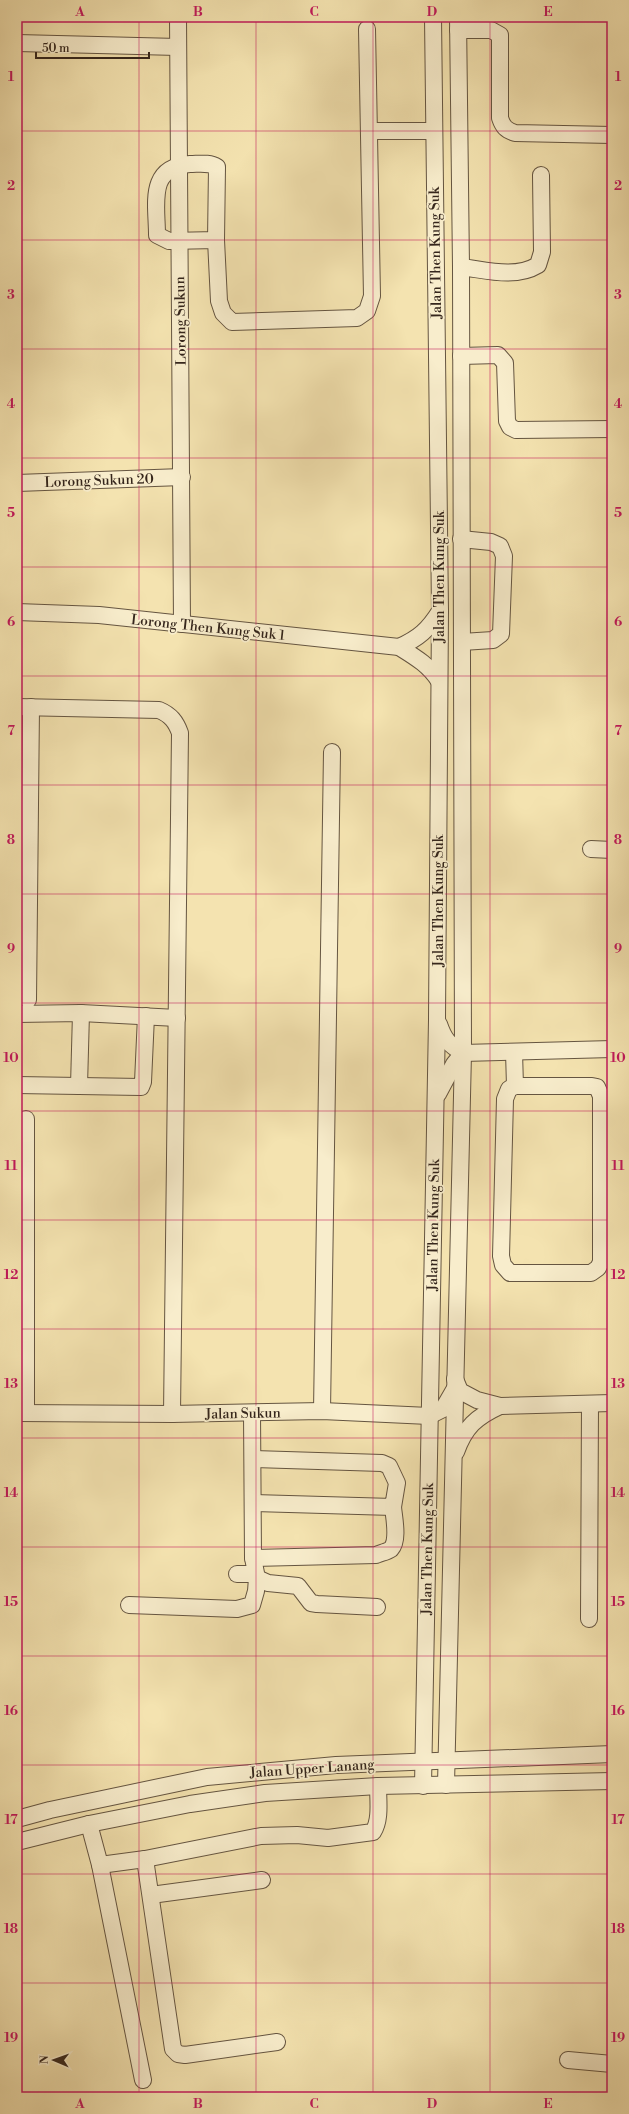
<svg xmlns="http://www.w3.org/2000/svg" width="629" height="2114" viewBox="0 0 629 2114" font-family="'Libre Bodoni',serif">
  <rect width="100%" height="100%" fill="#f4e3b0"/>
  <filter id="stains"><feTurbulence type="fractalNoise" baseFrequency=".005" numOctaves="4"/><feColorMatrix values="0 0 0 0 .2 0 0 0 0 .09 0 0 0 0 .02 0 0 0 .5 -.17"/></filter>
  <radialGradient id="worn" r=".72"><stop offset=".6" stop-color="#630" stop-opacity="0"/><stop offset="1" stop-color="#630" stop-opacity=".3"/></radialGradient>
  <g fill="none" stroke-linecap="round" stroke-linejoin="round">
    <g stroke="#655541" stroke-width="18">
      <g id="minor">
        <polyline points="178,17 182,624"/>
        <path d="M458,30H491L500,35V118C503,127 506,130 515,133L612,135"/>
        <polyline points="17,43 178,47"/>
        <polyline points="369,131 434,131"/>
        <path d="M216,240L169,241L157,235C157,204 147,167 190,164C199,164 209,162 217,167L216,240L219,301L223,313L232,322L357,318L367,311L372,296L367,29"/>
        <path d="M461,267C486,270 515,279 538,265L542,252L541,175"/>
        <polyline points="461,356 498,355 505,363 507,421 510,427 516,430 612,429"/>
        <polyline points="17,483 182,477"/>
        <polyline points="461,539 491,542 500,546 504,556 501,634 493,640 462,642"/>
        <path d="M17,612L99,615L399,647C415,657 429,665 439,681"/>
        <path d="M399,647C419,638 428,630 440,611"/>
        <path d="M17,707L159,710C171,715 176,722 180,733L172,1414"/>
        <polyline points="591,849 612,850"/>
        <polyline points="28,1000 31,707"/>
        <polyline points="17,1014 81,1013 177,1018"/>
        <path d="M439,1024C444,1039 449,1045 463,1053L612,1049"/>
        <polyline points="514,1052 515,1086"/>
        <polyline points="17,1085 141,1087 143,1082 146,1016"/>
        <polyline points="79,1086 81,1013"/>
        <polygon points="515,1086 592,1086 597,1087 601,1096 601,1262 598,1268 591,1273 510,1273 503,1265 501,1256 505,1099 509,1089"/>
        <polyline points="438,1094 454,1064 463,1053"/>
        <polyline points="455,1379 460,1391 477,1400 500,1406 612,1403"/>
        <polyline points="322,1411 332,752"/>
        <polyline points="17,1413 172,1414 322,1411 429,1416 443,1409 454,1390"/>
        <polyline points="26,1413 26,1119"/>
        <polyline points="252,1413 253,1558 257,1578 268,1583 298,1586 311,1603 317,1604 377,1607"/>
        <path d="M456,1452C465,1427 476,1417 500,1406"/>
        <polyline points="253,1503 393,1507 397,1483 389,1466 382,1463 254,1459"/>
        <path d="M253,1558L376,1555C380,1553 387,1552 391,1549C399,1540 394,1518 393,1507"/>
        <polyline points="237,1574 255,1574"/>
        <polyline points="129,1605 237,1609 252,1605 256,1591 257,1578"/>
        <polyline points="589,1619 590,1404"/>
        <polyline points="446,1785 463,1053 461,267 458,17"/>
        <polyline points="423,1786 437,1020 440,611 433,17"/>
        <polyline points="17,1819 50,1810 207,1777 336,1765 612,1754"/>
        <polyline points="89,1824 100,1865 143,2080"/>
        <polyline points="17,1842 89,1824 190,1804 265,1793 378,1786 612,1781"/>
        <polyline points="145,1859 173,2049 178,2054 185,2055 277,2042"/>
        <path d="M100,1865L145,1859L261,1836L297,1835L328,1838L373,1832C381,1820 378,1800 378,1786"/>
        <polyline points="151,1895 262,1880"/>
        <polyline points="568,2060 612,2064"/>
      </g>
    </g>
    <use href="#minor" stroke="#f8edcc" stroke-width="16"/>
  </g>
  <path fill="none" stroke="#c2185b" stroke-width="1" stroke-opacity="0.55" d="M139,17V2097M256,17V2097M373,17V2097M490,17V2097M17,131H612M17,240H612M17,349H612M17,458H612M17,567H612M17,676H612M17,785H612M17,894H612M17,1003H612M17,1111H612M17,1220H612M17,1329H612M17,1438H612M17,1547H612M17,1656H612M17,1765H612M17,1874H612M17,1983H612"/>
  <g text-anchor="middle" stroke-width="3.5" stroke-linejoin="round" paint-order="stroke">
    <g font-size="14" fill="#35261c" stroke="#f8edcc">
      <text transform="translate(435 253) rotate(-91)" y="5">Jalan Then Kung Suk</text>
      <text transform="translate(180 321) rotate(-91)" y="5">Lorong Sukun</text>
      <text transform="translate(99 480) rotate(-2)" y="5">Lorong Sukun 20</text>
      <text transform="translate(439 577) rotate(-90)" y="5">Jalan Then Kung Suk</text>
      <text transform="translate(208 627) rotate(6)" y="5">Lorong Then Kung Suk 1</text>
      <text transform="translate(438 901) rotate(-90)" y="5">Jalan Then Kung Suk</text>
      <text transform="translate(433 1225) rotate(-89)" y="5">Jalan Then Kung Suk</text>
      <text transform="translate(243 1413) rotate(-1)" y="5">Jalan Sukun</text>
      <text transform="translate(427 1549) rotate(-89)" y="5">Jalan Then Kung Suk</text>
      <text transform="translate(312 1768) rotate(-4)" y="5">Jalan Upper Lanang</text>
    </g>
  </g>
  <rect width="629" height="2114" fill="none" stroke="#f4e3b0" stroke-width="44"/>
  <g transform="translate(54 2060) rotate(272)" stroke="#f8edcc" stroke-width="3" paint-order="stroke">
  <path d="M0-3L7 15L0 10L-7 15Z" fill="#35261c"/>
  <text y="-6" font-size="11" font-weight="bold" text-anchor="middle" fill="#35261c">N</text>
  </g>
  <path d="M36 52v6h113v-6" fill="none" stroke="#35261c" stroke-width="2"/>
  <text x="42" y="52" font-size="12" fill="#35261c" stroke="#f8edcc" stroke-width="3" paint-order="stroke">50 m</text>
  <rect x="22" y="22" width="585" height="2070" fill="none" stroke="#c2185b" stroke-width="1.5"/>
  <g font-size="13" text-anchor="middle" font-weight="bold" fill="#c2185b">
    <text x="80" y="16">A</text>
    <text x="198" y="16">B</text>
    <text x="314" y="16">C</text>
    <text x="432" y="16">D</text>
    <text x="548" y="16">E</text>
    <text x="11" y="81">1</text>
    <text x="618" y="81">1</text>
    <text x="11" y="190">2</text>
    <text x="618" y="190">2</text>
    <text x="11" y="299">3</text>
    <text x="618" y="299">3</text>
    <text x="11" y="408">4</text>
    <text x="618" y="408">4</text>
    <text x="11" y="517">5</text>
    <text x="618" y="517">5</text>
    <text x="11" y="626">6</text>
    <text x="618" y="626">6</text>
    <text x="11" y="735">7</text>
    <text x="618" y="735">7</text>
    <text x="11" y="844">8</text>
    <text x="618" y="844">8</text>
    <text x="11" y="953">9</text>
    <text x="618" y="953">9</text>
    <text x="11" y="1062">10</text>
    <text x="618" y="1062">10</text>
    <text x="11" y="1170">11</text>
    <text x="618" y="1170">11</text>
    <text x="11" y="1279">12</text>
    <text x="618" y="1279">12</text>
    <text x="11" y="1388">13</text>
    <text x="618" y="1388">13</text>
    <text x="11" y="1497">14</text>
    <text x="618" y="1497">14</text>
    <text x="11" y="1606">15</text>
    <text x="618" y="1606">15</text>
    <text x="11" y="1715">16</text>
    <text x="618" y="1715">16</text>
    <text x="11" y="1824">17</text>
    <text x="618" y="1824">17</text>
    <text x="11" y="1933">18</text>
    <text x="618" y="1933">18</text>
    <text x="11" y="2042">19</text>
    <text x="618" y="2042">19</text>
    <text x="80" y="2108">A</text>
    <text x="198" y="2108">B</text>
    <text x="314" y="2108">C</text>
    <text x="432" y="2108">D</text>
    <text x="548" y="2108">E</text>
  </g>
  <rect width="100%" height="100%" filter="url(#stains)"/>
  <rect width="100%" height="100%" fill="url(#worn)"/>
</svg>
